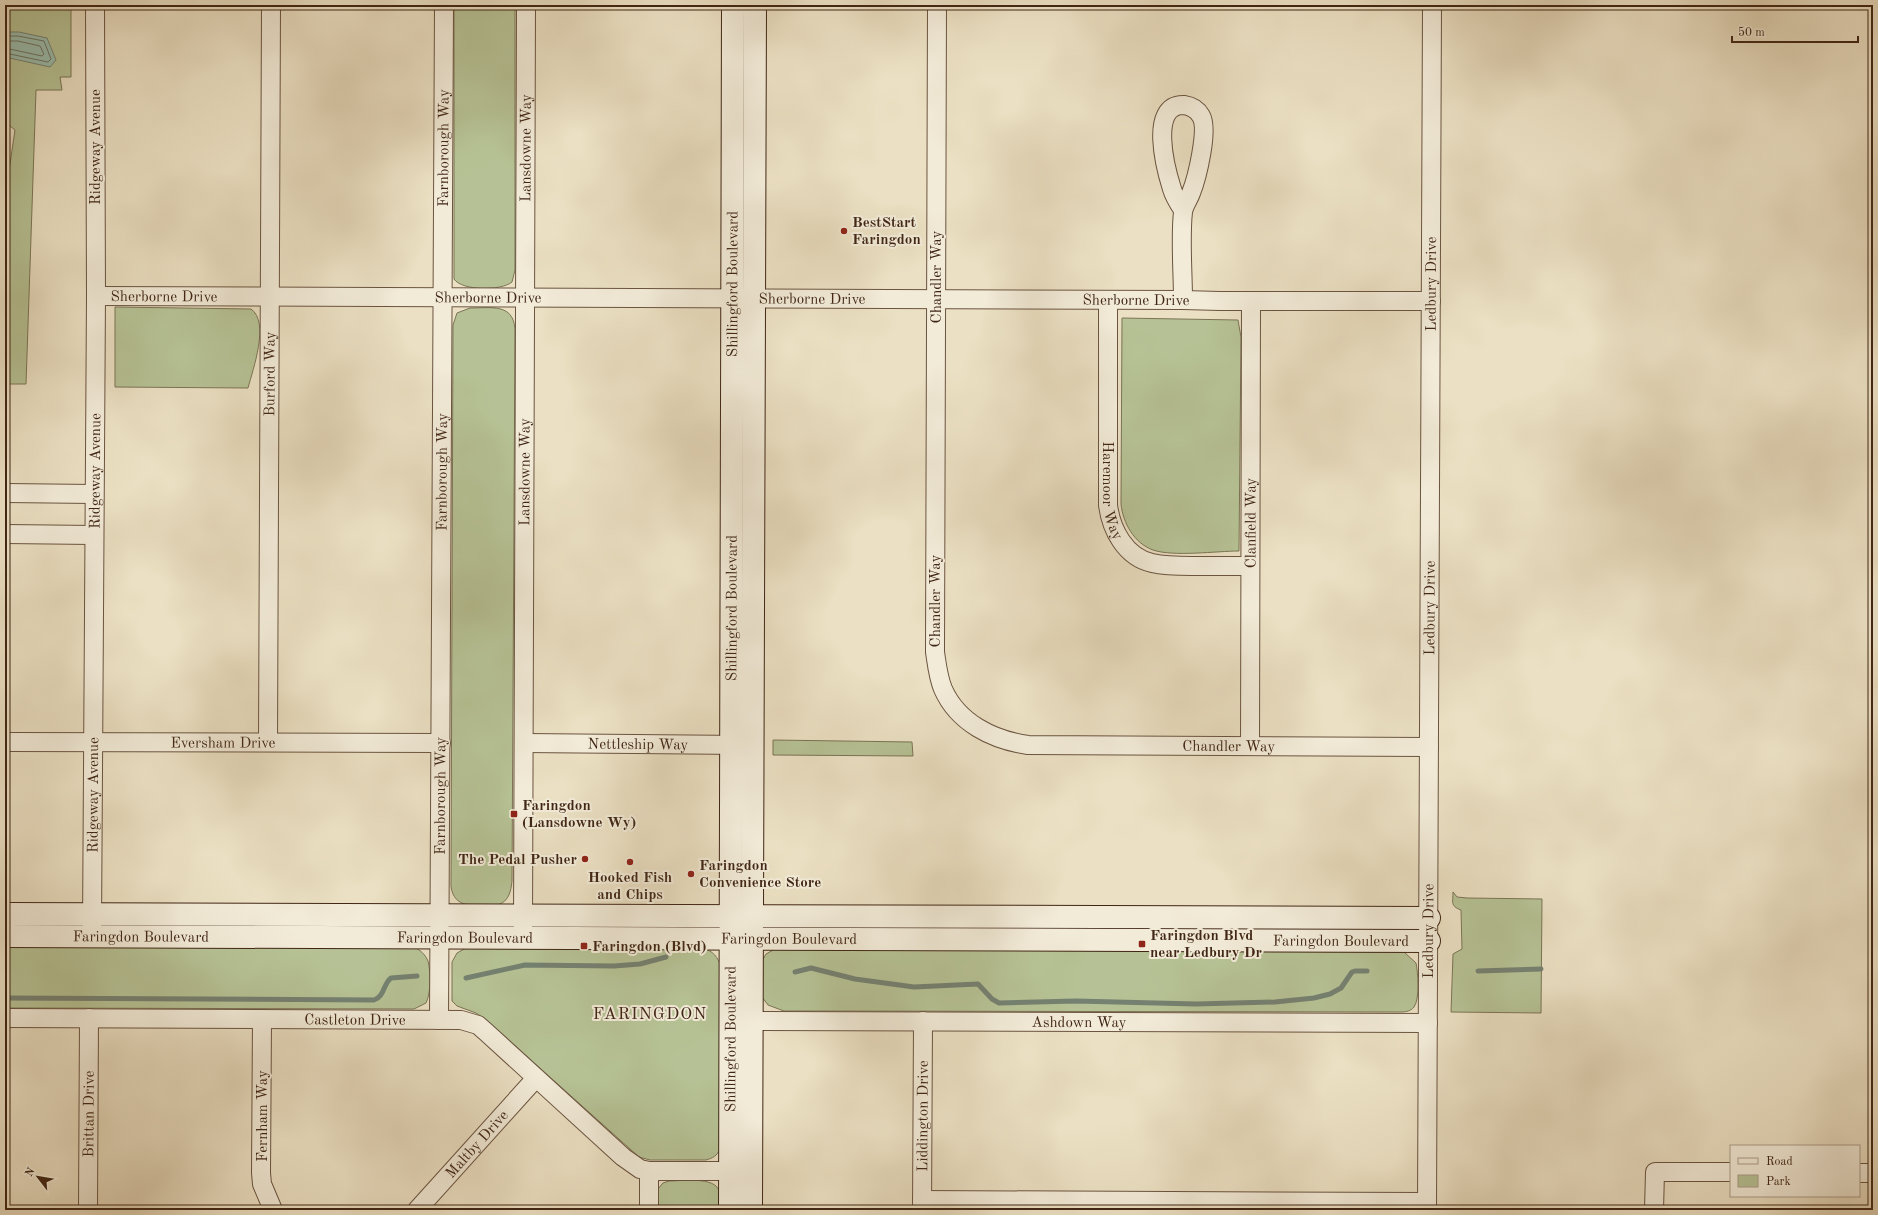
<svg xmlns="http://www.w3.org/2000/svg" width="1878" height="1215" viewBox="0 0 1878 1215" font-family="'Old Standard TT',serif">
  <rect width="100%" height="100%" fill="#ebe0c3"/>
  <filter id="stains"><feTurbulence type="fractalNoise" baseFrequency=".005" numOctaves="4"/><feColorMatrix values="0 0 0 0 .2 0 0 0 0 .09 0 0 0 0 .02 0 0 0 .5 -.17"/></filter>
  <radialGradient id="worn" r=".72"><stop offset=".6" stop-color="#630" stop-opacity="0"/><stop offset="1" stop-color="#630" stop-opacity=".3"/></radialGradient>
  <g fill="#b6c295" stroke="#7b7455">
    <polygon points="5,5 71,5 71,77 60,77 62,90 36,90 26,384 5,384 5,198 15,130 5,122"/>
    <path d="M454,5H515V270L512,282C501,291 462,291 454,279Z"/>
    <path d="M115,307L251,309C270,322 253,369 248,388L115,387Z"/>
    <path d="M470,308C491,308 513,303 515,329L512,881C510,904 500,907 480,906C465,906 453,903 451,886L453,325L457,313Z"/>
    <path d="M1122,318L1238,320L1241,337L1239,551C1217,551 1173,557 1153,550C1134,543 1123,523 1121,504Z"/>
    <polygon points="773,740 912,742 913,756 773,755"/>
    <path d="M1453,892L1457,897L1467,898L1542,899L1541,1013L1451,1012L1453,954L1462,949L1461,910C1450,906 1453,902 1453,892Z"/>
    <path d="M5,945L414,947C420,950 425,954 428,961C431,972 431,993 426,1003L414,1009L5,1008Z"/>
    <path d="M466,948H703C713,951 718,957 721,967L720,1149C717,1156 713,1158 706,1160H650L639,1157L485,1019L476,1013L457,1006L452,1001V962L457,953Z"/>
    <path d="M775,949L1404,952L1416,963C1418,972 1420,999 1414,1007C1411,1011 1406,1012 1400,1012L784,1011L768,1005L762,997L761,963L766,954Z"/>
    <path d="M669,1181C681,1181 715,1176 719,1191C721,1196 720,1204 720,1210H657L658,1189L663,1183Z"/>
  </g>
  <polygon fill="#99beaf" stroke="#758171" points="5,32 19,32 47,38 56,60 50,67 5,57"/>
  <g fill="none" stroke-linecap="round" stroke-linejoin="round">
    <g stroke="#6c7262" stroke-width="1">
      <polyline points="5,36 18,36 44,41 51,59 48,62 5,53"/>
      <polyline points="5,41 18,41 40,46 44,54 42,56 5,48"/>
    </g>
    <g stroke="#758171" stroke-width="5">
      <polyline points="1478,971 1541,969"/>
      <polyline points="795,972 811,968 855,979 914,987 978,984 992,999 999,1003 1076,1001 1196,1004 1275,1002 1314,998 1330,994 1341,988 1352,972 1355,971 1367,971"/>
      <polyline points="466,978 525,965 614,966 640,964 666,957"/>
      <path d="M5,998L374,1000C385,996 383,984 391,978L417,976"/>
    </g>
    <g stroke="#6b5440" stroke-width="20">
      <g id="street">
        <path id="s1" d="M937,5L935,652C937,665 938,677 943,689C958,723 993,740 1028,745L1429,747"/>
        <path d="M1183,210C1179,204 1174,196 1172,189C1166,170 1148,104 1184,105C1191,106 1197,109 1201,116C1209,129 1197,178 1191,193C1189,199 1184,205 1183,212C1180,238 1183,273 1183,300"/>
        <path id="s2" d="M96,296L1183,300L1220,301H1431"/>
        <path id="s3" d="M1108,300V505C1111,529 1125,557 1152,563C1165,566 1178,566 1192,566C1211,566 1231,566 1250,566"/>
        <polyline points="5,493 94,494"/>
        <polyline points="5,534 94,535"/>
        <path id="s4" d="M5,742L441,743"/>
        <path id="s5" d="M268,742L271,5"/>
        <path id="s6" d="M524,743L744,745"/>
        <path id="s7" d="M1250,746L1251,301"/>
        <path id="s8" d="M92,928L96,296L95,5"/>
        <path id="s9" d="M523,928L526,5"/>
        <path id="s10" d="M5,1018L461,1020L478,1025L486,1032L623,1157L640,1169L649,1171"/>
        <polyline points="262,1019 261,1173 262,1184 273,1210"/>
        <path id="s11" d="M439,1020L444,5"/>
        <path id="s12" d="M739,1021L1428,1023"/>
        <polyline points="1859,1173 1873,1173"/>
        <polyline points="922,1200 1427,1202"/>
        <path id="s13" d="M88,1210L89,1018"/>
        <path id="s14" d="M417,1210L536,1078"/>
        <polyline points="649,1210 649,1171 743,1171"/>
        <path id="s15" d="M922,1210L923,1021"/>
        <path id="s16" d="M1427,1210L1432,5"/>
        <polyline points="1654,1210 1655,1172 1731,1172"/>
      </g>
    </g>
    <g stroke="#402615" stroke-width="24">
      <g id="secondary">
        <polyline points="5,914 1429,918"/>
        <path id="s17" d="M5,936L1429,941"/>
        <path id="s18" d="M730,1210L733,5"/>
        <polyline points="751,1210 755,5"/>
      </g>
    </g>
    <use href="#street" stroke="#f2ebd8" stroke-width="18"/>
    <use href="#secondary" stroke="#f2ebd8" stroke-width="22"/>
  </g>
  <g fill="#8f2418" stroke="#f2ebd8" stroke-width="1.5">
    <circle cx="844" cy="231" r="4"/>
    <rect x="510" y="810" width="8" height="8" rx="2"/>
    <circle cx="585" cy="859" r="4"/>
    <circle cx="630" cy="862" r="4"/>
    <circle cx="691" cy="874" r="4"/>
    <rect x="1138" y="940" width="8" height="8" rx="2"/>
    <rect x="580" y="942" width="8" height="8" rx="2"/>
  </g>
  <g text-anchor="middle" stroke-width="4" stroke-linejoin="round" paint-order="stroke">
    <g font-size="15" fill="#402615" stroke="#f2ebd8">
      <text transform="translate(95 147) rotate(-90)" y="5">Ridgeway Avenue</text>
      <text dy="5" stroke="none"><textPath href="#s11" startOffset="872">Farnborough Way</textPath></text>
      <text dy="5" stroke="none"><textPath href="#s9" startOffset="780">Lansdowne Way</textPath></text>
      <text transform="translate(936 277) rotate(-90)" y="5">Chandler Way</text>
      <text dy="5" stroke="none"><textPath href="#s18" startOffset="926">Shillingford Boulevard</textPath></text>
      <text dy="5" stroke="none"><textPath href="#s16" startOffset="926">Ledbury Drive</textPath></text>
      <text dy="5" stroke="none"><textPath href="#s2" startOffset="68">Sherborne Drive</textPath></text>
      <text dy="5" stroke="none"><textPath href="#s2" startOffset="392">Sherborne Drive</textPath></text>
      <text dy="5" stroke="none"><textPath href="#s2" startOffset="716">Sherborne Drive</textPath></text>
      <text dy="5" stroke="none"><textPath href="#s2" startOffset="1040">Sherborne Drive</textPath></text>
      <text dy="5" stroke="none"><textPath href="#s5" startOffset="368">Burford Way</textPath></text>
      <text dy="5" stroke="none"><textPath href="#s8" startOffset="457">Ridgeway Avenue</textPath></text>
      <text dy="5" stroke="none"><textPath href="#s11" startOffset="548">Farnborough Way</textPath></text>
      <text dy="5" stroke="none"><textPath href="#s9" startOffset="456">Lansdowne Way</textPath></text>
      <text dy="5" stroke="none"><textPath href="#s3" startOffset="191">Haremoor Way</textPath></text>
      <text dy="5" stroke="none"><textPath href="#s7" startOffset="223">Clanfield Way</textPath></text>
      <text transform="translate(935 601) rotate(-90)" y="5">Chandler Way</text>
      <text dy="5" stroke="none"><textPath href="#s18" startOffset="602">Shillingford Boulevard</textPath></text>
      <text dy="5" stroke="none"><textPath href="#s16" startOffset="602">Ledbury Drive</textPath></text>
      <text dy="5" stroke="none"><textPath href="#s4" startOffset="218">Eversham Drive</textPath></text>
      <text dy="5" stroke="none"><textPath href="#s6" startOffset="114">Nettleship Way</textPath></text>
      <text dy="5" stroke="none"><textPath href="#s1" startOffset="992">Chandler Way</textPath></text>
      <text dy="5" stroke="none"><textPath href="#s8" startOffset="133">Ridgeway Avenue</textPath></text>
      <text dy="5" stroke="none"><textPath href="#s11" startOffset="224">Farnborough Way</textPath></text>
      <text dy="5" stroke="none"><textPath href="#s16" startOffset="279">Ledbury Drive</textPath></text>
      <text dy="5" stroke="none"><textPath href="#s17" startOffset="136">Faringdon Boulevard</textPath></text>
      <text dy="5" stroke="none"><textPath href="#s17" startOffset="460">Faringdon Boulevard</textPath></text>
      <text dy="5" stroke="none"><textPath href="#s17" startOffset="784">Faringdon Boulevard</textPath></text>
      <text dy="5" stroke="none"><textPath href="#s17" startOffset="1336">Faringdon Boulevard</textPath></text>
      <text dy="5" stroke="none"><textPath href="#s10" startOffset="350">Castleton Drive</textPath></text>
      <text dy="5" stroke="none"><textPath href="#s12" startOffset="340">Ashdown Way</textPath></text>
      <text dy="5" stroke="none"><textPath href="#s18" startOffset="171">Shillingford Boulevard</textPath></text>
      <text dy="5" stroke="none"><textPath href="#s13" startOffset="96">Brittan Drive</textPath></text>
      <text transform="translate(262 1116) rotate(-90)" y="5">Fernham Way</text>
      <text dy="5" stroke="none"><textPath href="#s15" startOffset="94">Liddington Drive</textPath></text>
      <text dy="5" stroke="none"><textPath href="#s14" startOffset="89">Maltby Drive</textPath></text>
    </g>
    <g font-size="15" font-weight="bold" fill="#402615" stroke="#f2ebd8" text-anchor="start">
      <text x="852" y="227">BestStart<tspan x="852" dy="17">Faringdon</tspan></text>
      <text x="522" y="810">Faringdon<tspan x="522" dy="17">(Lansdowne Wy)</tspan></text>
      <text x="577" y="864" text-anchor="end">The Pedal Pusher</text>
      <text x="699" y="870">Faringdon<tspan x="699" dy="17">Convenience Store</tspan></text>
      <text x="630" y="882" text-anchor="middle">Hooked Fish<tspan x="630" dy="17">and Chips</tspan></text>
      <text x="1150" y="940">Faringdon Blvd<tspan x="1150" dy="17">near Ledbury Dr</tspan></text>
      <text x="592" y="951">Faringdon (Blvd)</text>
    </g>
    <g font-size="17" letter-spacing="1" fill="#402615" stroke="#f2ebd8">
      <text x="650" y="1019">FARINGDON</text>
    </g>
  </g>
  <rect width="1878" height="1215" fill="none" stroke="#ebe0c3" stroke-width="20"/>
  <rect x="6" y="6" width="1866" height="1203" fill="none" stroke="#402615" stroke-width="2"/>
  <rect x="10" y="10" width="1858" height="1195" fill="none" stroke="#402615"/>
  <rect x="1730" y="1145" width="130" height="52" fill="#f2ebd8" stroke="#ab9c8a"/>
  <rect x="1738" y="1158" width="20" height="6" fill="#f2ebd8" stroke="#ab9c8a"/>
  <text x="1766" y="1165" font-size="12" fill="#402615">Road</text>
  <rect x="1738" y="1175" width="20" height="12" fill="#b6c295" stroke="#ab9c8a"/>
  <text x="1766" y="1185" font-size="12" fill="#402615">Park</text>
  <g transform="translate(38 1177) rotate(301)" stroke="#f2ebd8" stroke-width="3" paint-order="stroke">
  <path d="M0-3L7 15L0 10L-7 15Z" fill="#402615"/>
  <text y="-6" font-size="11" font-weight="bold" text-anchor="middle" fill="#402615">N</text>
  </g>
  <path d="M1732 36v6h126v-6" fill="none" stroke="#402615" stroke-width="2"/>
  <text x="1738" y="36" font-size="12" fill="#402615" stroke="#f2ebd8" stroke-width="3" paint-order="stroke">50 m</text>
  <rect width="100%" height="100%" filter="url(#stains)"/>
  <rect width="100%" height="100%" fill="url(#worn)"/>
</svg>
